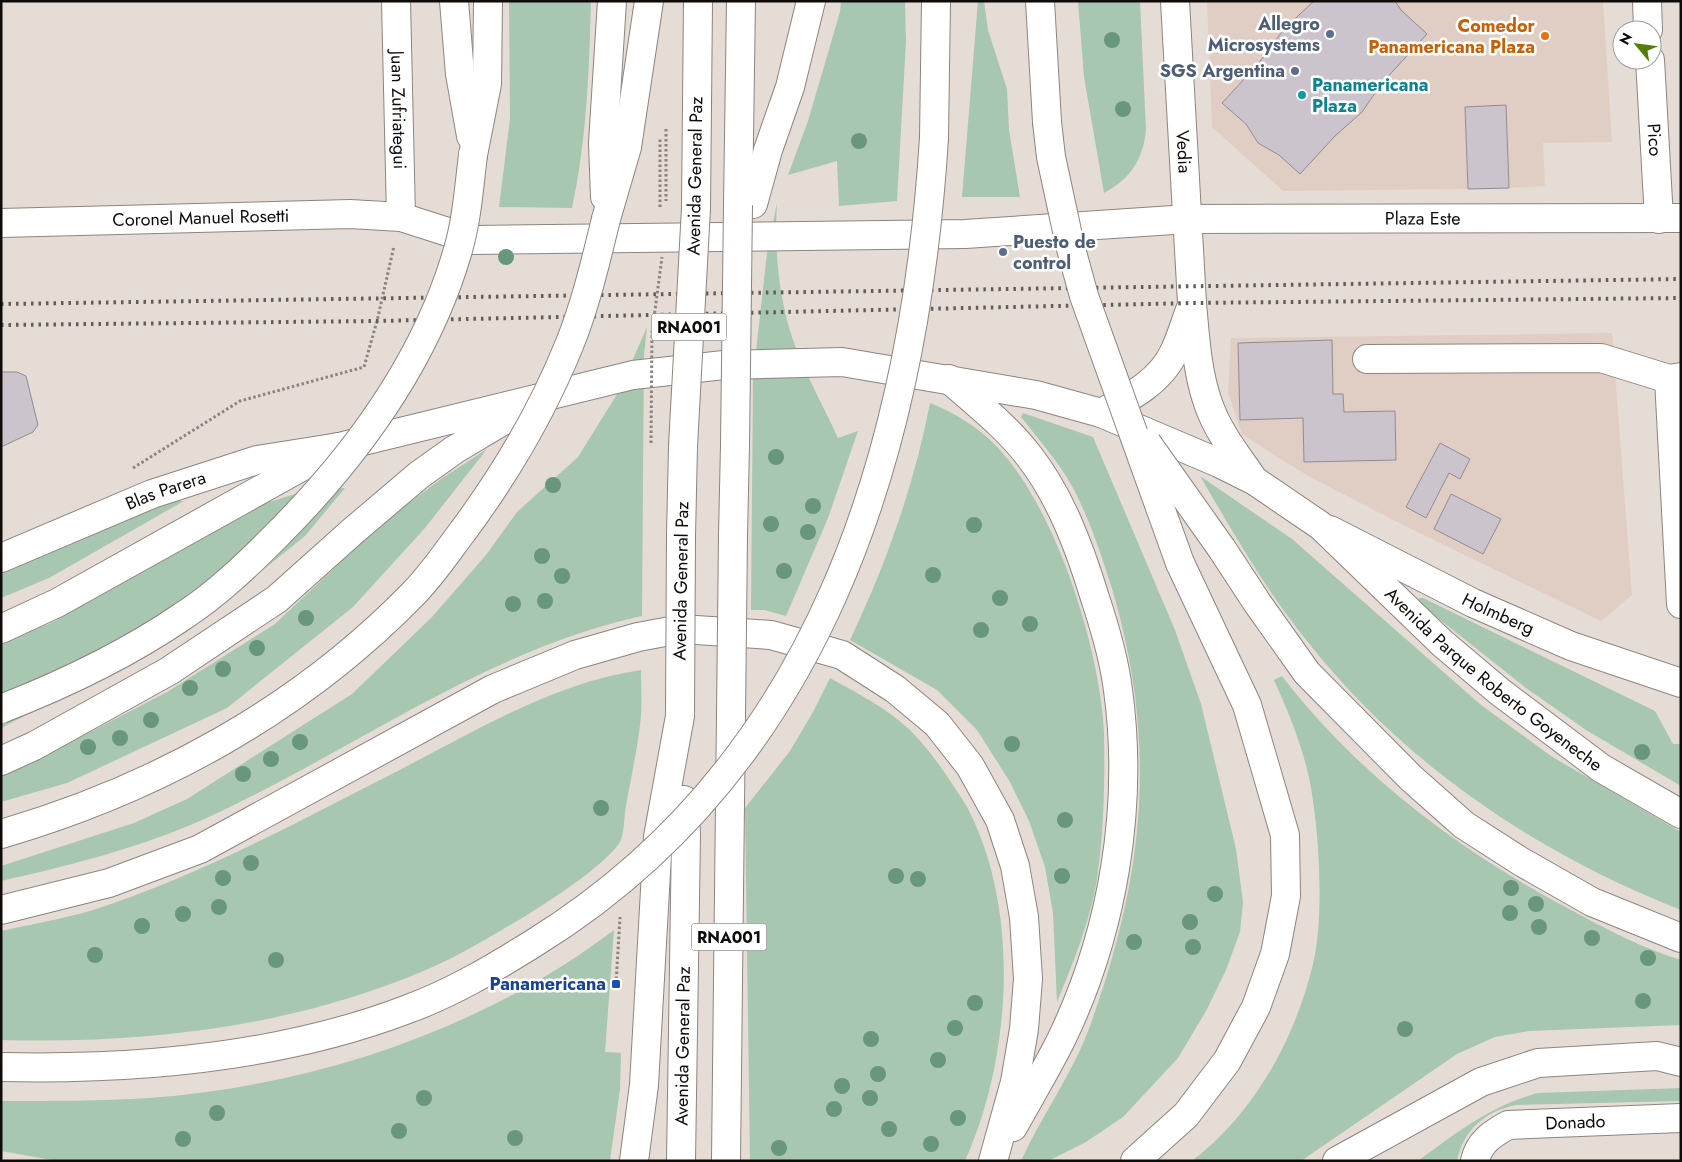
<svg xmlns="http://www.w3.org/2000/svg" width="1682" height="1162" viewBox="0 0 1682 1162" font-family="Jost,sans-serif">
  <rect width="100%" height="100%" fill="#e6dcd6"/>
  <g fill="#e0cec4">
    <polygon points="1207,1 1603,1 1612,142 1543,143 1545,186 1509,188 1506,106 1465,107 1468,189 1283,191 1212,127"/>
    <polygon points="1612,333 1632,595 1601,621 1409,528 1312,478 1282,460 1242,434 1228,393 1231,338"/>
  </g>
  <g fill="#a7c7b0">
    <path d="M509,1H591C589,71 587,139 572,208L499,207L510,119Z"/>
    <polygon points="841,1 905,1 906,41 897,201 839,206 837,161 788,175 808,121 840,12"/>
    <polygon points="978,1 984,1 988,30 1007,89 1009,130 1020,197 962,197"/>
    <path d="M1078,1H1140L1146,130C1143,160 1130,179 1104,193L1084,77Z"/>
    <path d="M777,203C774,253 779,304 797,351C809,381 825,409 838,438L858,431L828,518L786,616L764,610H751L753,378L767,253Z"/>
    <path d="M647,327L644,355L642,616C478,652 344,758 193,824C134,849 64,867 1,881V866L134,823L187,799L352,694L432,617L486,555L517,512L578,457L619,391Z"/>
    <path d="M930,403C951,411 971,423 988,438C1053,496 1100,647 1104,732C1105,778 1104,827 1098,872C1092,917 1074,961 1057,1002L1053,913L1045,867L1029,821L1010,782L977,730L937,690L850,640C886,564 914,486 930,403Z"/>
    <path d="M1023,413L1093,437L1175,630L1201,704L1236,849L1243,902L1240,932L1226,970L1206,1011L1178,1058L1123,1117L1086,1142L1048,1161H1021C1042,1115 1073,1073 1090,1026C1144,877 1158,746 1113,592C1102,557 1090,520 1073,488C1059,462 1039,440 1021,417Z"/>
    <polygon points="487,449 425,528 353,607 227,708 67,783 1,802 1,775 25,766 167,692 275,624 382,523 441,479"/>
    <path d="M1200,476L1292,539L1481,705L1551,756L1681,832V910C1536,853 1404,764 1307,641C1266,591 1233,532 1200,476Z"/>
    <polygon points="345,488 305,536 249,581 159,647 1,728 1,640 49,624 260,505 311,489"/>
    <polygon points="170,501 184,501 49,578 1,598 1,568"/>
    <polygon points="1419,598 1423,598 1655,711 1673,744 1681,744 1681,786 1586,730 1526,688 1419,603"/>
    <path d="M641,670C641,685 642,701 641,716C638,748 630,781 625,812C624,821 624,838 618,845C600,869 544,905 517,921C488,938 459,956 428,969C293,1027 147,1044 1,1040V931C32,924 63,919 93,910C194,878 288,827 382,779C463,738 550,683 641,670Z"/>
    <path d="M1282,676C1358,775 1461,852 1571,910C1606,929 1642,948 1681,960V1025L1529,1031L1495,1037L1457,1054L1301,1161H1192C1254,1114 1295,1039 1313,964C1325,915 1319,822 1308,773C1300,740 1288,711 1274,680Z"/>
    <path d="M830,678C857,693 886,708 909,729C923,743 936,760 947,776C953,786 960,795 966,805C1021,908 1012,1056 965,1161H750L745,808L790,751L813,712Z"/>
    <path d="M614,930L605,1052L621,1053L620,1089L610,1161H57L1,1151V1101C51,1101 100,1101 149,1098C313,1086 482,1030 614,930Z"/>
    <path d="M1681,1088V1101L1515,1105C1485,1112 1463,1130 1457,1161H1418C1456,1133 1492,1105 1538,1093Z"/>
  </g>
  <g fill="#cbc4cc" stroke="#928b92">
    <polygon points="1314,1 1395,1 1401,10 1427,34 1382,83 1362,112 1335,136 1300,174 1279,155 1258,143 1246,124 1222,103 1258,64 1284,29"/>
    <polygon points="1506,105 1509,188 1468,189 1465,107"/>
    <polygon points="1332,340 1333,394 1343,394 1344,412 1395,411 1396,460 1304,462 1303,418 1240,420 1238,343"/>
    <polygon points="1,372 17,372 26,376 38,425 33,432 1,447"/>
    <polygon points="1440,443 1470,459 1460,479 1449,473 1426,518 1406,507"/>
    <polygon points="1451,494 1501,519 1483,554 1434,529"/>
  </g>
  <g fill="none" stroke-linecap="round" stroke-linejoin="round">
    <g stroke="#8d847e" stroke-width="30">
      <g id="minor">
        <path id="s1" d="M396,1L401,217"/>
        <path id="s2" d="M1175,1L1192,303"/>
        <polyline points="1647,1 1648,30"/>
        <path id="s3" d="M1650,60L1659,219"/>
        <path id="s4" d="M1,223L350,214L401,217L473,240L965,234L1188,219L1681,218"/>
        <polyline points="1367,359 1601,358 1669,379 1681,377"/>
        <polyline points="1669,379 1681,604"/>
        <path id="s5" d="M1330,530L1473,603L1571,646L1681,683"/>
        <path id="s6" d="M1,558L152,494L257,460L333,448"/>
        <path id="s7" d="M1475,1161C1479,1142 1492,1134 1508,1125L1681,1118"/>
      </g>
    </g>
    <g stroke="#8d847e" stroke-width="30">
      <g id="major">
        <path d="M1192,303C1195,336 1197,372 1208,403C1217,430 1235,453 1251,476"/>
        <path d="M1101,413C1129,398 1162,381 1175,350C1181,337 1185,323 1190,310"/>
        <path id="s8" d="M343,446L633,375L724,365L842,362L1036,395L1101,413L1219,463L1255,481L1321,526L1442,643L1500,692L1601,768L1681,814"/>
      </g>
    </g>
    <g stroke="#8d847e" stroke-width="30">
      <g id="highway">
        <polyline points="454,1 460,74 471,136"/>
        <polyline points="1040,1 1047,122"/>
        <polyline points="934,138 936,1"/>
        <polyline points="473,155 487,84 488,1"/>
        <polyline points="605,197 603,143 612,1"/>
        <polyline points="753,204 768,150 790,87 811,1"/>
        <polyline points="738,205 741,1"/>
        <polyline points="696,208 698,1"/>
        <polyline points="606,219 627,147 649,1"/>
        <path d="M949,379C976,403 1007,427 1029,456C1061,497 1080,549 1095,598C1105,628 1114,658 1118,690C1134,807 1113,933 1061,1040C1046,1070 1029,1098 1013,1127"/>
        <polyline points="733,535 735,445"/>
        <polyline points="681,536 683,446"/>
        <polyline points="1222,549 1258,604 1307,673 1411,778 1464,825 1520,861 1592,902 1681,938"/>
        <polyline points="1,629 57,603 337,447"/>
        <polyline points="1,761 34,746 169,671 277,599 353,531 419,475 454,450 544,396"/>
        <path d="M1,834C156,789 300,710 413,594C432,575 447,552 463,531"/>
        <polyline points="1,910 109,883 200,849 493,689 575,655 638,637 681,629 771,635 842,655 895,689 937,724 970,766 1000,820 1015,866 1024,917 1028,979 1024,1029 1015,1082 993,1161"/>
        <polyline points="634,1161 644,1085 658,837 680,716"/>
        <path id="s9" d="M681,1161L686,834L684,800"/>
        <polyline points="726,1161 731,714"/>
        <polyline points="1135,1161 1186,1115 1227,1061 1256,1007 1275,954 1286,896 1285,835 1247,705 1180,563"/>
        <polyline points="1337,1161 1481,1082 1538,1063 1657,1056 1681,1062"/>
      </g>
    </g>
    <g stroke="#8a837f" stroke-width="3" stroke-dasharray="2.5 2.5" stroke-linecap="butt">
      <polyline points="660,207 660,137"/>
      <polyline points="133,468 240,401 364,367 377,321 394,246"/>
      <polyline points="616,984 620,917"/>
    </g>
    <use href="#minor" stroke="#fff" stroke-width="28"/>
    <use href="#major" stroke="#fff" stroke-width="28"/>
    <use href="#highway" stroke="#fff" stroke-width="28"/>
    <g stroke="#615c58" stroke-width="4" stroke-dasharray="2.5 5" stroke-linecap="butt">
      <polyline points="1,304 1681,279"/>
      <polyline points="1,325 377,321 1192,303 1681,298"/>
    </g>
    <g stroke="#8d847e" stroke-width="30" stroke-linecap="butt">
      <g id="highway-bridge">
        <polyline points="1047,122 1051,157 1070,245 1084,296 1180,563"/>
        <polyline points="1147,443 1222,549"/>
        <polyline points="735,445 738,205"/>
        <polyline points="683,446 696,208"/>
        <path d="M463,531C506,473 543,410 570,343C586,303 596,260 606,219"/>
        <path d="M1,709C65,684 126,655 183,616C217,594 247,565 276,536C356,456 426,361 458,250C467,219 469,187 473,155"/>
        <polyline points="680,713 681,536"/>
        <polyline points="731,714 733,535"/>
        <path d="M1,1067C136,1070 280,1058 408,1009C452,993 494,968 534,943C819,767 914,456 934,138"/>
      </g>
    </g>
    <g stroke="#8a837f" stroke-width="3" stroke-dasharray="2.5 2.5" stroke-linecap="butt">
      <polyline points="666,129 666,201"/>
      <polyline points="651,443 652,333 662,257"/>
    </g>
    <use href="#highway-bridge" stroke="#fff" stroke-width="28"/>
  </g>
  <g fill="#68977b">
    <circle cx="1112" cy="40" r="8"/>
    <circle cx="1123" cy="109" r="8"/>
    <circle cx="859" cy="141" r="8"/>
    <circle cx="506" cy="257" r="8"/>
    <circle cx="776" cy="457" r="8"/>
    <circle cx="553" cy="485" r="8"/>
    <circle cx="813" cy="506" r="8"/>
    <circle cx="771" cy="524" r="8"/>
    <circle cx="974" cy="525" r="8"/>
    <circle cx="808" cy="532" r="8"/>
    <circle cx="542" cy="556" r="8"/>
    <circle cx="784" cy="571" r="8"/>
    <circle cx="933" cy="575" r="8"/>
    <circle cx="562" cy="576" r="8"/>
    <circle cx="1000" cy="598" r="8"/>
    <circle cx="545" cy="601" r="8"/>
    <circle cx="513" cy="604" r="8"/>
    <circle cx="306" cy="618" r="8"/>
    <circle cx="1030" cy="624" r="8"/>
    <circle cx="981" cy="630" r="8"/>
    <circle cx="257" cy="648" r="8"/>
    <circle cx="223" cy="669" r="8"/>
    <circle cx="190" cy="688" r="8"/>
    <circle cx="151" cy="720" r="8"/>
    <circle cx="120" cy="738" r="8"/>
    <circle cx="300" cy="742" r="8"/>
    <circle cx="1012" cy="744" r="8"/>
    <circle cx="88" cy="747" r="8"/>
    <circle cx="1642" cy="752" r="8"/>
    <circle cx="271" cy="759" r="8"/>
    <circle cx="243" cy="774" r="8"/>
    <circle cx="601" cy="808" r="8"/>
    <circle cx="1065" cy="820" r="8"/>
    <circle cx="251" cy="863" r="8"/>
    <circle cx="896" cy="876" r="8"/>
    <circle cx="1062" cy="876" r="8"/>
    <circle cx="223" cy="878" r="8"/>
    <circle cx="918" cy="879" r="8"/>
    <circle cx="1511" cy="888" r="8"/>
    <circle cx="1215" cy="894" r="8"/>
    <circle cx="1536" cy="904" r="8"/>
    <circle cx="219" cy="907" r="8"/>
    <circle cx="1510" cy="913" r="8"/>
    <circle cx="183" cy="914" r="8"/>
    <circle cx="1190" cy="922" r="8"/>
    <circle cx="142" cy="926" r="8"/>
    <circle cx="1539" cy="927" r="8"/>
    <circle cx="1592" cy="938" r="8"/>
    <circle cx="1134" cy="942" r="8"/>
    <circle cx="1193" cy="947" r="8"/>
    <circle cx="95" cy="955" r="8"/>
    <circle cx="1648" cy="958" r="8"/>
    <circle cx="276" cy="960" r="8"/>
    <circle cx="1643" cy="1001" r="8"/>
    <circle cx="975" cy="1003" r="8"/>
    <circle cx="955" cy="1028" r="8"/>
    <circle cx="1405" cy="1029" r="8"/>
    <circle cx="871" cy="1039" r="8"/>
    <circle cx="938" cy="1060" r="8"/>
    <circle cx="878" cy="1074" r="8"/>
    <circle cx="842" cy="1086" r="8"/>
    <circle cx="424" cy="1098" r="8"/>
    <circle cx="870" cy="1098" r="8"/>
    <circle cx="834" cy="1109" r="8"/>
    <circle cx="217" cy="1113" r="8"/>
    <circle cx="958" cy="1118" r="8"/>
    <circle cx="889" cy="1129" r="8"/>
    <circle cx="399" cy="1131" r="8"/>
    <circle cx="515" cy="1138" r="8"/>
    <circle cx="183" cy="1139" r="8"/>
    <circle cx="931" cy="1144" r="8"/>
    <circle cx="779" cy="1148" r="8"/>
  </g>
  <g fill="#5c6f8a" stroke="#fff" stroke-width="2">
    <circle cx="1330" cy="34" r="5"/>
    <circle cx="1295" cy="71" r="5"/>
    <circle cx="1003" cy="252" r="5"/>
  </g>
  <circle fill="#e8710a" stroke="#fff" stroke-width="2" cx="1545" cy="36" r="5"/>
  <circle fill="#0f9aa8" stroke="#fff" stroke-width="2" cx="1302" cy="95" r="5"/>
  <rect fill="#1a4fb4" stroke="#fff" stroke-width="2" x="611" y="979" width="10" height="10" rx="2.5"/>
  <g text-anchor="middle" stroke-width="5" stroke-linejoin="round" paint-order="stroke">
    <g fill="#fff" stroke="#565453" stroke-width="1">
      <rect x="651.5" y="313.5" width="75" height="27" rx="4"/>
      <rect x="691.5" y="923.5" width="75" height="27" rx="4"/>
    </g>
    <g font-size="16" font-weight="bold" fill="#0e0b09">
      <text x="689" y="333">RNA001</text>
      <text x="729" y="943">RNA001</text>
    </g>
    <g font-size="18" font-weight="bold" fill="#4e5e75" stroke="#fff" text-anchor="end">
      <text x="1320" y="30">Allegro<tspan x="1320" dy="21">Microsystems</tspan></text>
      <text x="1285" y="77">SGS Argentina</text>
      <text x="1013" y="248" text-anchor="start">Puesto de<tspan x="1013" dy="21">control</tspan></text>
    </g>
    <g font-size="18" font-weight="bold" fill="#c56008" stroke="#fff" text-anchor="end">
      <text x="1535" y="32">Comedor<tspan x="1535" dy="21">Panamericana Plaza</tspan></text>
    </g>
    <g font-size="18" font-weight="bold" fill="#0d838f" stroke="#fff" text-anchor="start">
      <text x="1312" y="91">Panamericana<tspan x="1312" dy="21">Plaza</tspan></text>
    </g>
    <g font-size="18" fill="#0e0b09" stroke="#fff">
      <text dy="6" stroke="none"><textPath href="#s1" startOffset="109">Juan Zufriategui</textPath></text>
      <text dy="6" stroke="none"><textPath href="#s3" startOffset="80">Pico</textPath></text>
      <text dy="6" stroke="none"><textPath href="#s2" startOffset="151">Vedia</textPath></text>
      <text transform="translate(695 176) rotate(-89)" y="6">Avenida General Paz</text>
      <text dy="6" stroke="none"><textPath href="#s4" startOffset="200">Coronel Manuel Rosetti</textPath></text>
      <text dy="6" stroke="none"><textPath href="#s4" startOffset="1426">Plaza Este</textPath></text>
      <text dy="6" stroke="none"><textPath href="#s6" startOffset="178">Blas Parera</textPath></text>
      <text transform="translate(681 581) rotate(-89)" y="6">Avenida General Paz</text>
      <text dy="6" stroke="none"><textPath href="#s5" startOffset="188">Holmberg</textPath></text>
      <text dy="6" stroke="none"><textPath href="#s8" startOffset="1252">Avenida Parque Roberto Goyeneche</textPath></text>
      <text dy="6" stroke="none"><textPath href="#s9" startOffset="115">Avenida General Paz</textPath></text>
      <text dy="6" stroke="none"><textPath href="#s7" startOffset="118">Donado</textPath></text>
    </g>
    <g font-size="18" font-weight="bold" fill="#164399" stroke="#fff" text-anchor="end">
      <text x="606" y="990">Panamericana</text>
    </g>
  </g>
  <rect width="1682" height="1162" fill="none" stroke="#0e0b09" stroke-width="5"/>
  <g transform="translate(1637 45) rotate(299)"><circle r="24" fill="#ffffff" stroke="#9f9d9d"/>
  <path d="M0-4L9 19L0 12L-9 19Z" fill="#537f06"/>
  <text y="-8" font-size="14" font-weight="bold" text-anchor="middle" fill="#0e0b09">N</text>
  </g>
</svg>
